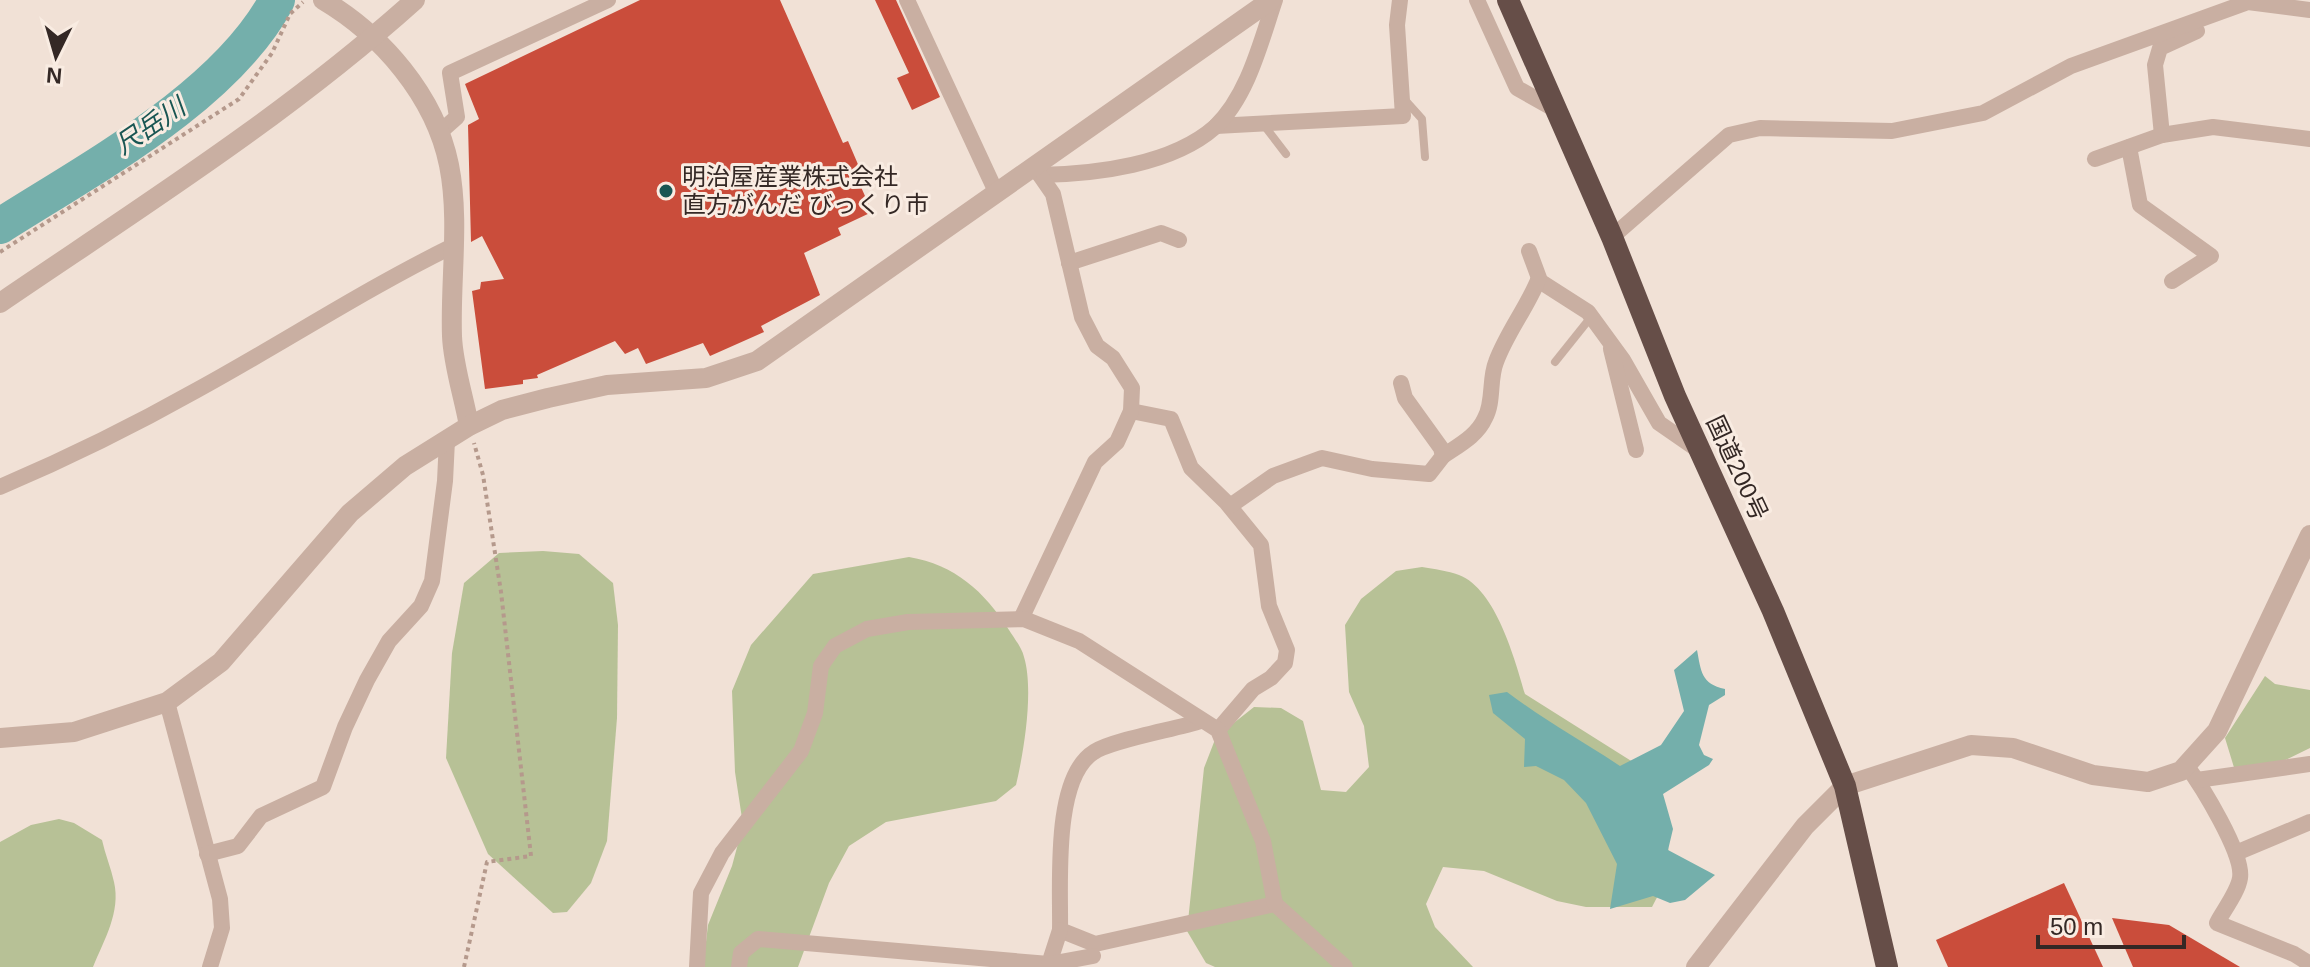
<svg xmlns="http://www.w3.org/2000/svg" width="2310" height="967" viewBox="0 0 2310 967" font-family="Helvetica,'Noto Sans JP',sans-serif">
  <rect width="100%" height="100%" fill="#f1e1d6"/>
  <g fill="#b7c196">
    <polygon points="543,551 579,554 613,583 618,625 617,718 607,841 591,883 567,912 553,913 488,854 446,758 452,653 464,583 499,553"/>
    <path d="M909,557C955,565 984,591 1009,630C1014,638 1022,648 1024,657C1034,690 1024,751 1016,785L996,801L886,822L849,846L829,883L798,967H703L708,925L732,866L743,825L735,772L732,691L751,645L813,574Z"/>
    <path d="M1422,567C1434,569 1448,571 1459,575C1496,589 1515,660 1525,694L1644,769L1666,821L1669,858L1667,878L1652,907H1586L1557,901L1484,871L1443,867L1426,904L1435,927L1473,967H1215L1206,963L1187,931L1204,768L1216,737L1254,707L1281,708L1303,721L1321,790L1346,792L1369,767L1364,726L1349,692L1345,625L1361,599L1396,571Z"/>
    <polygon points="2265,676 2275,684 2310,690 2310,748 2271,767 2236,774 2225,738"/>
    <path d="M59,819L74,823L102,840C105,854 111,868 114,882C121,912 104,940 93,967H0V842L31,825Z"/>
  </g>
  <path fill="#74afab" d="M1697,650C1701,671 1701,684 1725,689V695L1709,705L1699,745L1704,755L1713,759L1709,765L1663,794L1673,829L1668,850L1715,875L1685,900L1670,903L1653,896L1610,909L1617,864L1586,803L1564,780L1536,766L1524,767L1525,739L1493,713L1489,695L1507,692C1544,720 1582,741 1620,766L1661,745L1684,711L1674,670Z"/>
  <g fill="none" stroke-linecap="round" stroke-linejoin="round">
    <path stroke="#74afab" stroke-width="36" d="M0,226C91,168 225,97 277,0"/>
  </g>
  <g fill="#ca4d3b">
    <polygon points="640,0 780,0 843,143 848,141 860,169 854,171 872,212 838,228 841,235 804,253 820,295 761,326 764,332 710,356 703,343 646,364 638,348 625,354 615,341 537,375 538,378 523,380 523,384 485,389 472,291 480,289 481,282 504,279 482,236 471,242 468,125 479,119 465,84"/>
    <polygon points="875,0 896,0 940,97 912,110 897,78 909,73"/>
    <polygon points="2064,883 2103,967 1948,967 1936,940"/>
    <polygon points="2112,918 2169,925 2240,967 2133,967"/>
  </g>
  <g fill="none" stroke-linecap="round" stroke-linejoin="round">
    <g stroke="#b5998c" stroke-width="4" stroke-dasharray="4 4" stroke-linecap="butt">
      <polyline points="0,252 239,99 272,53 290,14 303,2"/>
      <polyline points="464,967 487,862 531,856 501,592 483,475 474,443"/>
    </g>
    <g stroke="#c9afa2" stroke-width="8">
      <polyline points="1405,100 1422,119 1425,157"/>
      <polyline points="1263,124 1286,154"/>
      <polyline points="1555,362 1591,317"/>
    </g>
    <g stroke="#c9afa2" stroke-width="16">
      <polyline points="907,0 997,194"/>
      <polyline points="1477,0 1517,88 1556,110"/>
      <polyline points="2197,31 2160,48 2155,65 2162,135 2213,127 2310,139"/>
      <polyline points="1216,126 1403,116 1397,25 1400,0"/>
      <polyline points="439,133 457,117 450,73 608,0"/>
      <polyline points="2129,147 2140,205 2211,256 2172,281"/>
      <polyline points="2095,159 2162,135"/>
      <path d="M1040,175C1096,174 1172,165 1215,127C1248,96 1261,41 1275,0"/>
      <polyline points="1612,237 1729,135 1760,128 1892,131 1983,113 2071,66 2248,2 2310,10"/>
      <polyline points="1069,263 1161,233 1179,240"/>
      <polyline points="1538,280 1588,312 1623,360 1659,423 1698,450"/>
      <polyline points="1611,349 1636,450"/>
      <polyline points="1131,411 1171,419 1191,468 1226,502 1261,545 1269,606 1287,650 1285,663 1271,678 1253,689 1218,730"/>
      <path d="M1443,456C1459,445 1477,436 1485,418C1494,402 1489,379 1496,362C1507,332 1527,308 1539,278L1529,251"/>
      <path d="M0,487C68,458 133,426 197,390C283,343 365,289 453,246"/>
      <polyline points="1230,506 1273,476 1322,458 1372,469 1429,474 1443,456 1441,448 1405,398 1401,383"/>
      <polyline points="1021,619 1095,462 1117,442 1131,411 1132,388 1113,358 1097,346 1082,317 1053,194 1035,168"/>
      <polyline points="167,702 220,899 222,928 210,967"/>
      <path d="M1201,721C1177,729 1112,740 1094,752C1052,778 1061,887 1060,930L1095,944L1275,904L1345,967"/>
      <path d="M2186,765C2201,785 2244,854 2240,878C2238,892 2223,911 2217,923L2294,954L2310,964"/>
      <polyline points="2197,780 2310,764"/>
      <polyline points="2236,853 2310,822"/>
      <polyline points="207,854 238,846 261,816 323,787 345,727 367,680 389,641 421,606 432,581 445,481 447,440"/>
      <polyline points="697,967 701,893 722,853 801,751 815,713 821,666 835,646 867,629 908,622 1024,619 1079,641 1218,730 1263,841 1275,904"/>
      <polyline points="739,967 741,953 758,939 1049,964 1060,930"/>
      <polyline points="1049,967 1049,964 1093,956"/>
    </g>
    <g stroke="#c9afa2" stroke-width="20">
      <path d="M323,0C382,35 435,96 449,165C460,220 450,280 452,336C453,365 464,397 469,426"/>
      <path d="M0,303C141,207 287,115 415,0"/>
      <polyline points="0,738 74,732 167,702 221,662 350,513 405,466 469,426 502,410 548,398 607,385 706,378 757,361 1271,0"/>
      <polyline points="1696,967 1805,826 1845,786 1971,745 2013,748 2093,775 2148,782 2181,771 2217,731 2310,535"/>
    </g>
    <polyline stroke="#664e48" stroke-width="22" points="1508,0 1612,237 1675,396 1773,611 1845,786 1887,967"/>
  </g>
  <circle fill="#195653" stroke="#f9ece2" stroke-width="3" cx="666" cy="191" r="8"/>
  <g text-anchor="middle" stroke-width="6" stroke-linejoin="round" paint-order="stroke">
    <g font-size="24" fill="#342825" stroke="#f9ece2" text-anchor="start">
      <text x="682" y="185">明治屋産業株式会社<tspan x="682" dy="28">直方がんだ びっくり市</tspan></text>
    </g>
    <g font-size="24" fill="#342825" stroke="#f9ece2">
      <text transform="translate(1737 468) rotate(65)" y="8">国道200号</text>
    </g>
    <g font-size="26" font-style="italic" fill="#195653" stroke="#f9ece2">
      <text transform="translate(150 126) rotate(-34)" y="9">尺岳川</text>
    </g>
  </g>
  <g transform="translate(56 56) rotate(185)" stroke="#f9ece2" stroke-width="6" paint-order="stroke">
  <path d="M0-6L14 30L0 20L-14 30Z" fill="#342825"/>
  <text y="-12" font-size="22" font-weight="bold" text-anchor="middle" fill="#342825">N</text>
  </g>
  <path d="M2038 935v12h146v-12" fill="none" stroke="#342825" stroke-width="4"/>
  <text x="2050" y="935" font-size="24" fill="#342825" stroke="#f9ece2" stroke-width="6" paint-order="stroke">50 m</text>
</svg>
